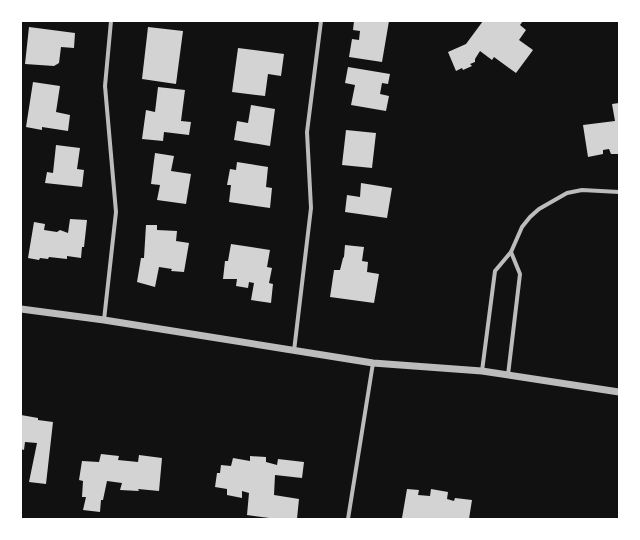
<svg xmlns="http://www.w3.org/2000/svg" width="640" height="540" viewBox="0 0 640 540" font-family="Barlow,sans-serif">
  <rect width="100%" height="100%" fill="#111"/>
  <g fill="#d3d3d3">
    <polygon points="354,21 389,21 382,62 349,57 352,39 359,40 360,31 353,30"/>
    <polygon points="483,21 523,21 520,25 526,30 519,40 533,50 516,73 494,57 492,60 480,51 475,59 475,62 470,64 472,66 463,70 462,68 456,71 448,52 466,44"/>
    <polygon points="29,27 75,33 74,48 61,47 59,63 54,66 25,64"/>
    <polygon points="148,27 183,31 176,84 142,79"/>
    <polygon points="238,48 284,54 281,76 268,74 265,96 232,92"/>
    <polygon points="348,67 390,74 388,84 382,83 380,94 389,96 386,111 351,105 355,85 345,83"/>
    <polygon points="33,82 60,86 56,112 70,115 68,131 42,127 42,130 26,127"/>
    <polygon points="158,87 185,90 181,121 191,122 189,135 164,132 163,141 142,139 146,110 155,112"/>
    <polygon points="619,103 619,154 611,154 609,149 603,150 603,154 588,157 583,125 615,121 612,104"/>
    <polygon points="251,105 275,109 270,146 234,140 237,121 248,123"/>
    <polygon points="346,130 376,133 372,168 342,165"/>
    <polygon points="56,145 80,148 77,169 84,170 82,187 45,183 47,172 53,173"/>
    <polygon points="155,153 174,156 171,171 191,174 186,204 157,200 160,185 151,184"/>
    <polygon points="237,162 268,167 266,187 272,188 270,208 229,202 231,185 227,185 230,169 236,170"/>
    <polygon points="361,183 392,188 387,218 345,212 347,195 360,197"/>
    <polygon points="70,219 87,220 84,247 82,247 81,258 67,256 67,259 49,257 48,259 40,258 39,260 28,258 34,222 45,224 44,230 57,232 60,230 68,233"/>
    <polygon points="146,225 157,225 157,230 177,231 176,241 189,243 184,272 171,271 172,269 159,267 155,287 137,282 141,258 144,258"/>
    <polygon points="231,244 270,250 267,267 272,268 269,283 273,284 271,303 251,300 254,283 249,282 248,288 236,286 237,279 223,279 225,261 228,261"/>
    <polygon points="345,245 364,247 362,261 368,262 367,272 379,274 374,303 330,297 334,270 340,270 343,258 344,257"/>
    <polygon points="21,415 38,418 38,420 53,422 46,484 29,482 37,443 25,442 24,450 21,449"/>
    <polygon points="101,454 119,456 118,460 138,462 139,455 162,458 159,491 138,489 139,491 120,490 122,483 107,481 103,500 101,500 100,512 83,510 86,497 82,497 83,481 79,480 82,461 99,462"/>
    <polygon points="250,456 266,457 266,462 277,465 278,459 304,462 302,478 275,475 274,495 299,499 297,519 277,519 247,515 249,493 242,491 242,498 227,495 227,489 215,487 217,473 220,473 221,465 231,466 233,458 250,461"/>
    <polygon points="407,489 419,490 418,495 430,496 431,489 448,492 447,499 454,501 455,498 472,500 469,519 402,518"/>
  </g>
  <g fill="none" stroke-linecap="round" stroke-linejoin="round">
    <g stroke="#bcbcbc" stroke-width="4">
      <polyline points="104,320 116,212 105,86 111,21"/>
      <polyline points="294,351 311,208 307,132 321,21"/>
      <polyline points="482,371 495,271 511,252 522,227 530,217 539,209 567,193 582,190 619,192"/>
      <polyline points="508,375 520,274 511,252"/>
      <polyline points="348,519 373,363"/>
    </g>
    <polyline stroke="#bcbcbc" stroke-width="7" points="21,309 104,320 373,363 482,371 619,392"/>
  </g>
  <rect width="640" height="540" fill="none" stroke="#ffffff" stroke-width="44"/>
</svg>
